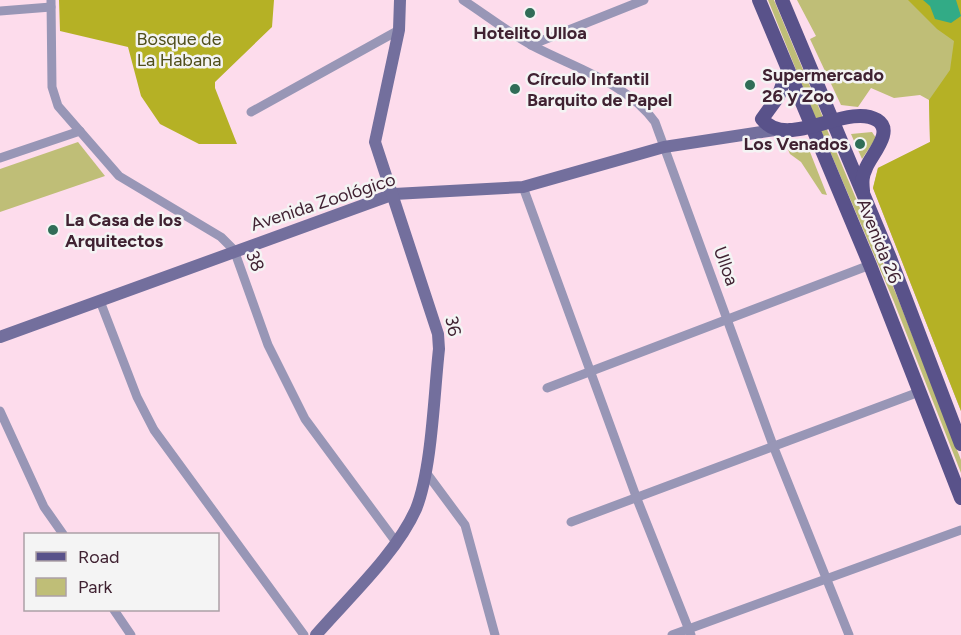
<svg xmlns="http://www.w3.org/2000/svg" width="961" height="635" viewBox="0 0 961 635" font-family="Figtree,sans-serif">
  <rect width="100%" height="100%" fill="#fddcec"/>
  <g fill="#bfbe77">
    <polygon points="768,0 774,0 824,120 817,122"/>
    <polygon points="797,0 961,0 961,411 873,188 878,168 930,142 929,100 920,95 894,98 871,88 858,107 841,105 810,39 816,36"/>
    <polygon points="826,127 899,301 961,460 961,473 894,302 820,128"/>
    <polygon points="872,132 876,138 862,159 851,134"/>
    <polygon points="783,139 793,139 810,152 827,195 822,194 801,162 790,154"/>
    <polygon points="78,142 105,176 0,212 0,169"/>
  </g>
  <g fill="#b5b125">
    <polygon points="59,0 274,0 272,27 215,82 215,88 237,144 199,144 160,124 141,96 128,47 60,31"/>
    <polygon points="908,0 961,0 961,411 873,188 878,168 930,142 929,100 950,70 954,41 937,29"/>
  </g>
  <polygon fill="#32ab86" points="923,0 956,0 961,16 951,23 935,19 930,6"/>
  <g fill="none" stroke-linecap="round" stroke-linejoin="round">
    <g stroke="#9896b6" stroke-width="9">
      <polyline points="51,0 52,87 58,106 119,176 221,237 234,250 268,345 305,419 396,542"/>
      <path d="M463,0C486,15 509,33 533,46C575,68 627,83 655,122L774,448L849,635"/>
      <polyline points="0,11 51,7"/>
      <polyline points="531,45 644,0"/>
      <polyline points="251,112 399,30"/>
      <polyline points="0,158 80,131"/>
      <polyline points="523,187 637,499 691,635"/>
      <polyline points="100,301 137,397 154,430 304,635"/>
      <polyline points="547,388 870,265"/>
      <polyline points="0,411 44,507 63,534"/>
      <polyline points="425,471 465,525 495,635"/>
      <polyline points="571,522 919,392"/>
      <polyline points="114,610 131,635"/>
      <polyline points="672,635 961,530"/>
    </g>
    <g stroke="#736f9d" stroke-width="12">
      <polyline points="0,337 394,194 523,187 664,147 775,130"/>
      <path d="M316,635C348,598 396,554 416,509C432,469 434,393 439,349L438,334L375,142L399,30L400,0"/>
    </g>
    <g stroke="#59528a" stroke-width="14">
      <polyline points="759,0 870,265 961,498"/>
      <polyline points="782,0 890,258 961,444"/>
      <path d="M787,72L778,97L762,119C787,151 848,102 877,120C895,131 871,155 866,168C862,176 862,182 863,191"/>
    </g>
  </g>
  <g fill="#306d57" stroke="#f4f4f4" stroke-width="2">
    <circle cx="530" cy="13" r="6"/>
    <circle cx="750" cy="85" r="6"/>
    <circle cx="515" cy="89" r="6"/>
    <circle cx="860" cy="144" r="6"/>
    <circle cx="53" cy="230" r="6"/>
  </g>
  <g text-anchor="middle" stroke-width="5" stroke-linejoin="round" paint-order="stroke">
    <g font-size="18" font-weight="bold" fill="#402232" stroke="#f4f4f4" text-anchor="start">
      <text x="530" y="39" text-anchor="middle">Hotelito Ulloa</text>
      <text x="762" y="81">Supermercado<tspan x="762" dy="21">26 y Zoo</tspan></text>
      <text x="527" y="85">Círculo Infantil<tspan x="527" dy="21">Barquito de Papel</tspan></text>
      <text x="848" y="150" text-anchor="end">Los Venados</text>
      <text x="65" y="226">La Casa de los<tspan x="65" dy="21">Arquitectos</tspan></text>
    </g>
    <g font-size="18" fill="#4f4e1a" stroke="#f4f4f4">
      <text x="179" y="45">Bosque de<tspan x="179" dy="21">La Habana</tspan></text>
    </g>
    <g font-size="18" fill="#402232" stroke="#f4f4f4">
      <text transform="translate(323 202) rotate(-18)" y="6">Avenida Zoológico</text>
      <text transform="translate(879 241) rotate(68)" y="6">Avenida 26</text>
      <text transform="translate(255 261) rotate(69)" y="6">38</text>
      <text transform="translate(726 266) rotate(70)" y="6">Ulloa</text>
      <text transform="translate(453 326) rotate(77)" y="6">36</text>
    </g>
  </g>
  <rect x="24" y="533" width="195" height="78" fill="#f4f4f4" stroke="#aca0a6" stroke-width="1.5"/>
  <rect x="36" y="552" width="30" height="9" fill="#59528a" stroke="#aca0a6" stroke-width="1.5"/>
  <text x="78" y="563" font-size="18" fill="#402232">Road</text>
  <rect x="36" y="578" width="30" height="18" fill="#bfbe77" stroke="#aca0a6" stroke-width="1.5"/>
  <text x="78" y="593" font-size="18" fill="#402232">Park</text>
</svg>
